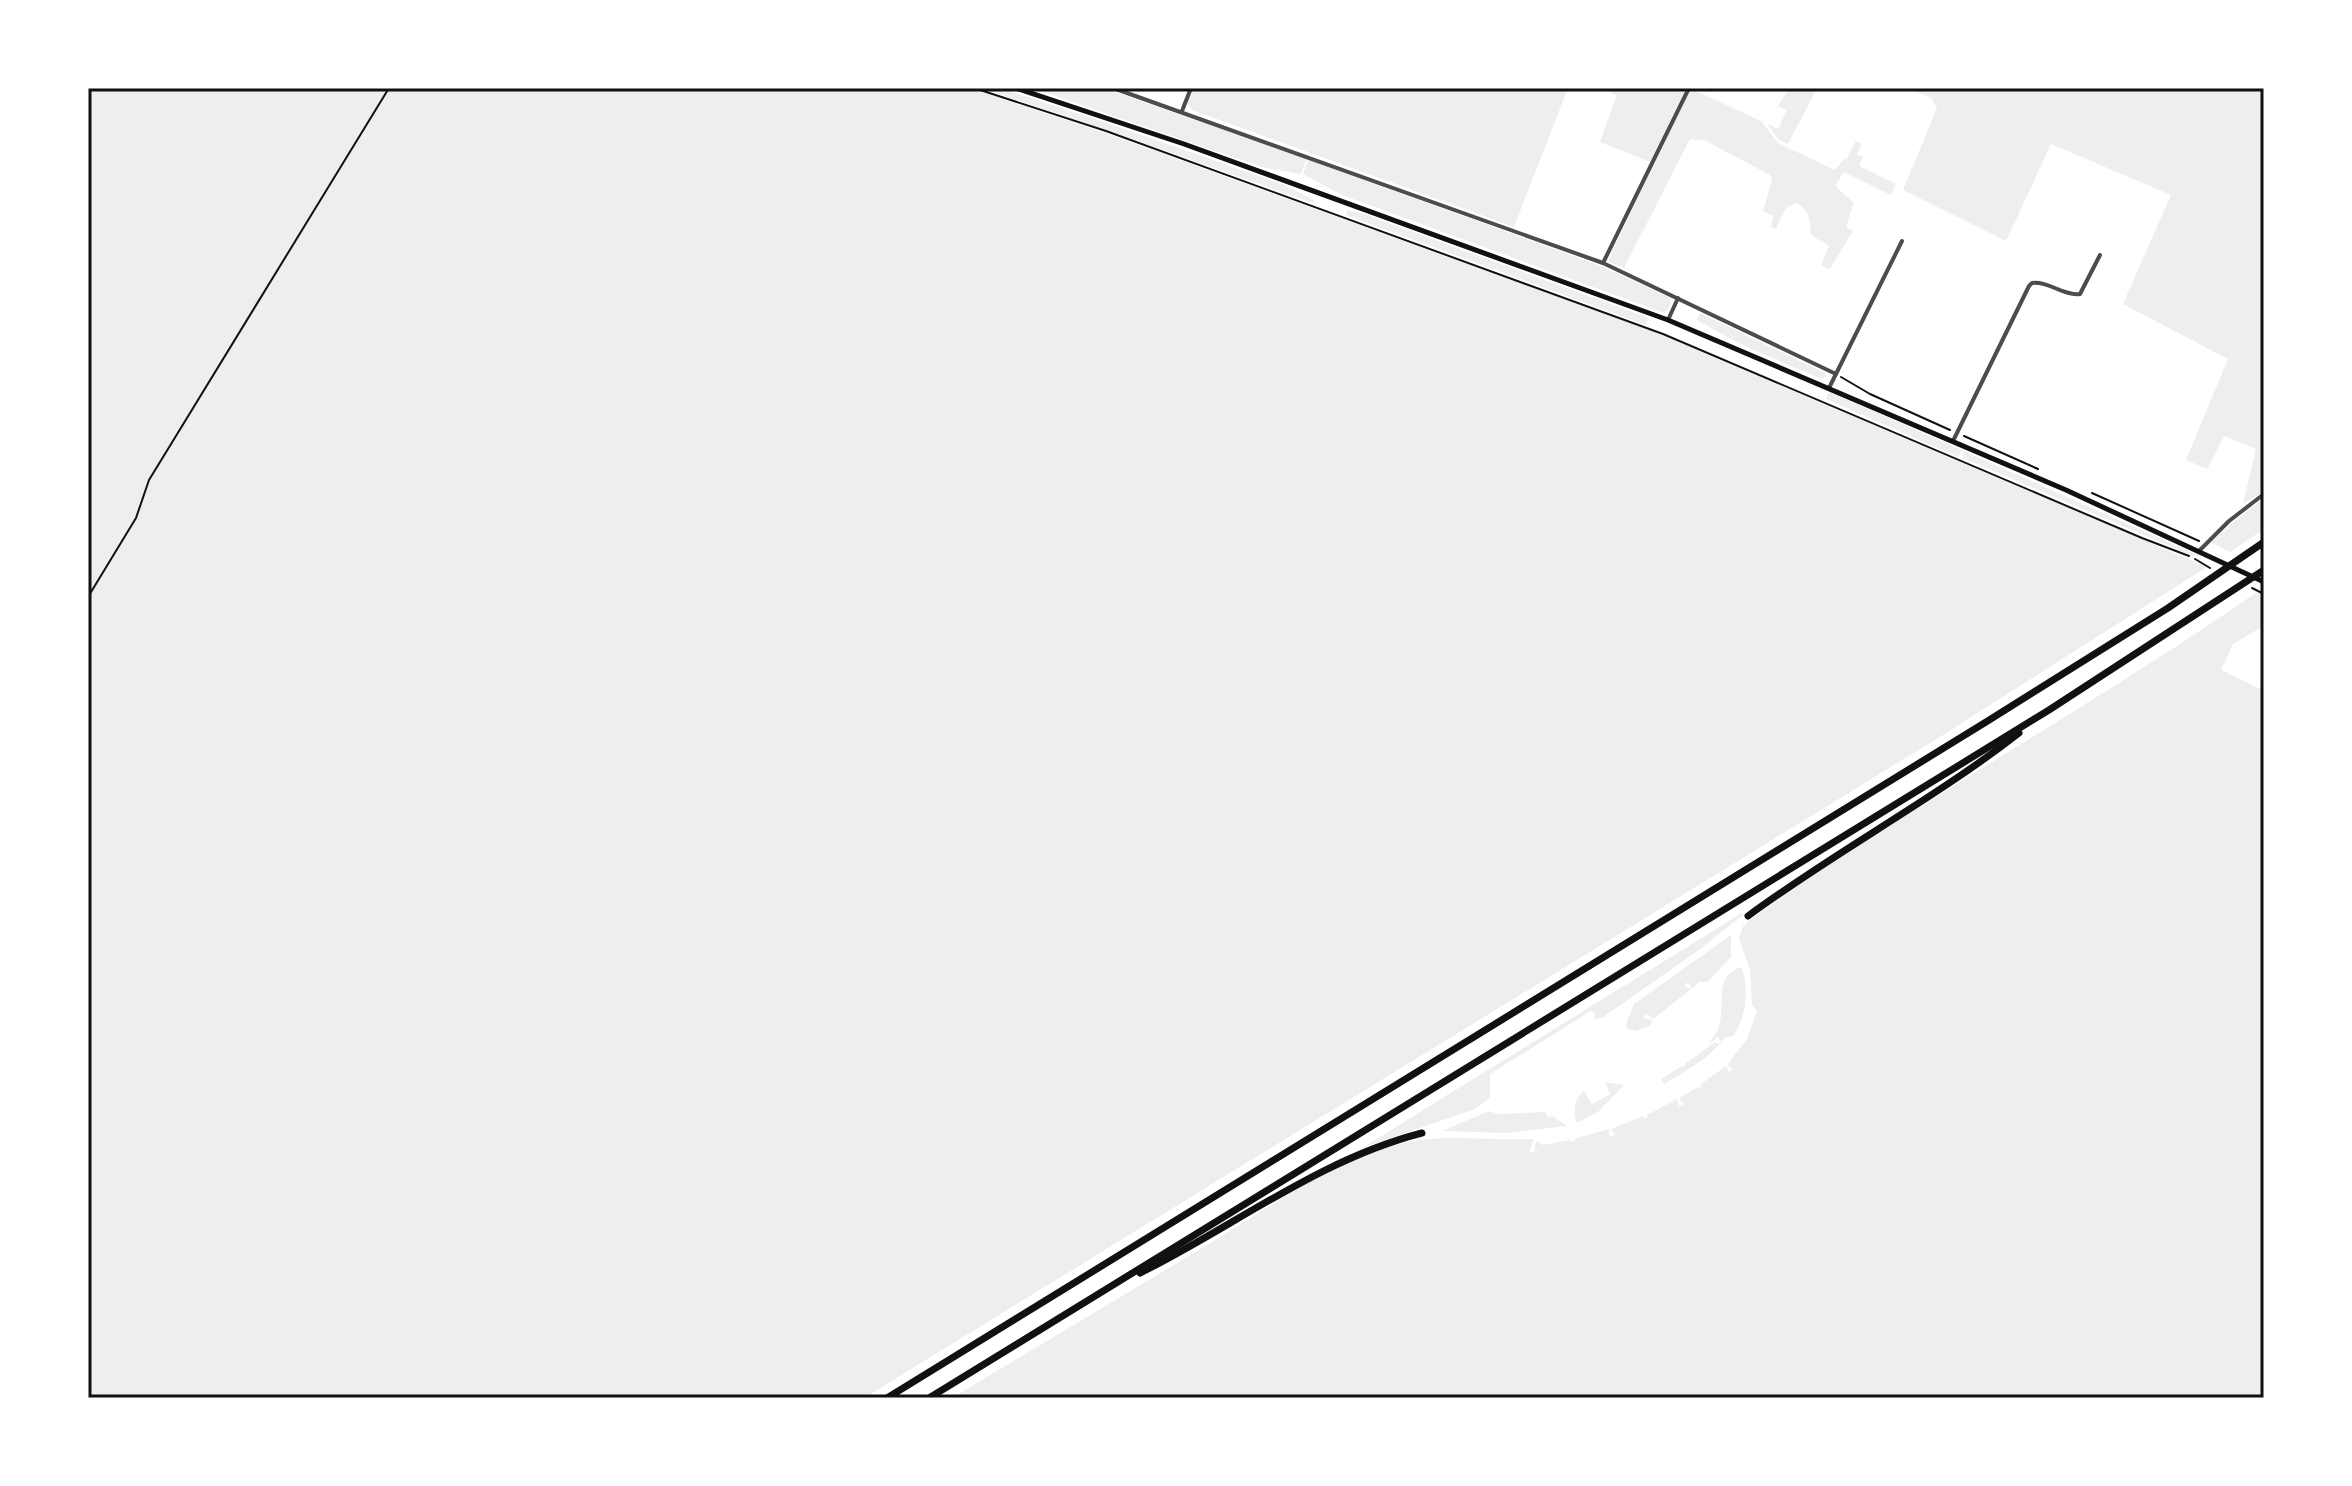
<svg xmlns="http://www.w3.org/2000/svg" width="2352" height="1486" viewBox="0 0 2352 1486" font-family="'Public Sans',sans-serif">
  <rect width="100%" height="100%" fill="#fff"/>
  <g fill="#eee">
    <polygon points="88,88 969,88 1111,135 1652,331 2207,567 1943,735 864,1398 88,1398"/>
    <polygon points="981,88 1000,88 1104,122 1282,184 1314,200 1313,203 1113,132"/>
    <polygon points="1032,88 1103,88 1306,159 1301,174 1265,168"/>
    <polygon points="1193,88 1568,88 1514,227 1192,110 1187,103"/>
    <polygon points="1612,88 1686,88 1650,162 1600,142 1617,95 1610,93"/>
    <polygon points="1789,88 1817,88 1788,144 1779,140 1767,124 1778,129 1787,110 1778,106"/>
    <polygon points="1908,88 2264,88 2264,491 2243,504 2256,449 2224,436 2207,469 2186,460 2228,359 2123,304 2171,195 2051,144 2006,241 1903,190 1937,108 1931,98"/>
    <path d="M1694,90L1761,121L1778,143L1835,170L1844,159L1846,160L1856,141L1862,144L1857,154L1863,157L1859,166L1896,184L1891,195L1844,172L1835,186L1854,203L1846,227L1853,231L1830,269L1821,265L1829,246L1811,235C1810,220 1810,210 1796,203L1785,209L1776,229L1771,227L1773,216L1763,211L1772,180L1770,175L1706,141L1690,139L1624,268L1609,262V258L1689,92Z"/>
    <polygon points="1308,160 1601,266 1670,298 1671,303 1667,311 1661,312 1342,195 1303,174"/>
    <polygon points="1347,210 1364,214 1649,318 1646,325 1346,215"/>
    <polygon points="1700,313 1825,373 1826,377 1821,379 1740,344 1697,320"/>
    <polygon points="1829,392 1962,450 1958,457 1826,399"/>
    <polygon points="1964,451 2195,554 2193,556 1963,458"/>
    <polygon points="2264,498 2264,529 2230,552 2211,543 2231,524"/>
    <path d="M2257,592L2264,596V620L2260,628L2233,644L2221,670L2264,691V1398H952C1040,1345 1129,1292 1217,1239C1272,1205 1336,1159 1399,1144C1442,1133 1488,1141 1532,1139L1534,1140L1529,1151L1534,1153L1536,1141L1543,1145L1570,1140L1571,1142L1575,1141L1574,1139L1609,1129L1610,1137L1615,1135L1611,1129L1643,1116L1644,1119L1647,1118V1115L1677,1099L1679,1106L1684,1104L1679,1098L1698,1087L1700,1089L1701,1084L1726,1066L1729,1072L1733,1069L1727,1065L1747,1039L1757,1011L1752,1004L1750,969L1739,939L1742,928L1748,921C1912,804 2092,707 2257,592Z"/>
    <polygon points="1742,913 1744,914 1703,947 1602,1018 1594,1019 1595,1012 1591,1011 1490,1074 1490,1098 1475,1109 1362,1148"/>
    <polygon points="1731,935 1731,957 1707,982 1699,982 1692,989 1688,982 1684,986 1691,989 1653,1019 1646,1014 1644,1018 1652,1020 1651,1025 1637,1031 1628,1029 1626,1024 1634,1004"/>
    <path d="M1741,967C1750,989 1746,1017 1733,1036L1725,1037C1710,1058 1686,1071 1664,1084L1661,1079L1682,1066L1684,1068L1685,1064L1715,1042L1718,1044L1721,1041L1717,1037L1710,1044C1712,1036 1717,1033 1719,1026C1726,1004 1713,976 1741,967Z"/>
    <path d="M1605,1082L1624,1085L1598,1112L1577,1123C1573,1113 1574,1098 1584,1091L1592,1104L1610,1094Z"/>
    <polygon points="1489,1111 1497,1114 1545,1112 1548,1118 1552,1116 1567,1126 1506,1133 1442,1131"/>
  </g>
  <g fill="none" stroke-linecap="round" stroke-linejoin="round">
    <g stroke="#111" stroke-width="2">
      <polyline points="974,88 1106,131 1663,334 2142,538 2189,556"/>
      <polyline points="1841,377 1870,394 1950,430"/>
      <polyline points="1964,436 2038,469"/>
      <polyline points="2092,493 2199,541"/>
      <polyline points="2195,559 2210,568"/>
      <polyline points="2252,588 2264,594"/>
      <polyline points="88,597 136,518 149,480 389,88"/>
    </g>
    <g stroke="#4c4c4c" stroke-width="4">
      <polyline points="1113,88 1603,263 1836,374"/>
      <polyline points="1182,111 1191,88"/>
      <polyline points="1603,263 1689,88"/>
      <polyline points="1668,320 1678,298"/>
      <polyline points="1829,388 1902,241"/>
      <path d="M1953,441L2029,286L2032,283C2049,281 2063,296 2080,294L2100,255"/>
      <polyline points="2199,551 2229,521 2264,494"/>
    </g>
    <polyline stroke="#111" stroke-width="5" points="1016,88 1184,144 1668,320 2066,490 2264,582"/>
    <g stroke="#111" stroke-width="7">
      <path d="M1748,916C1836,851 1933,800 2019,733"/>
      <path d="M1140,1273C1233,1227 1320,1159 1422,1133"/>
      <polyline points="887,1398 1986,722 2168,608 2264,542"/>
      <polyline points="929,1398 2049,710 2264,570"/>
    </g>
  </g>
  <rect width="2352" height="1486" fill="none" stroke="#ffffff" stroke-width="180"/>
  <rect x="90" y="90" width="2172" height="1306" fill="none" stroke="#111" stroke-width="3"/>
</svg>
